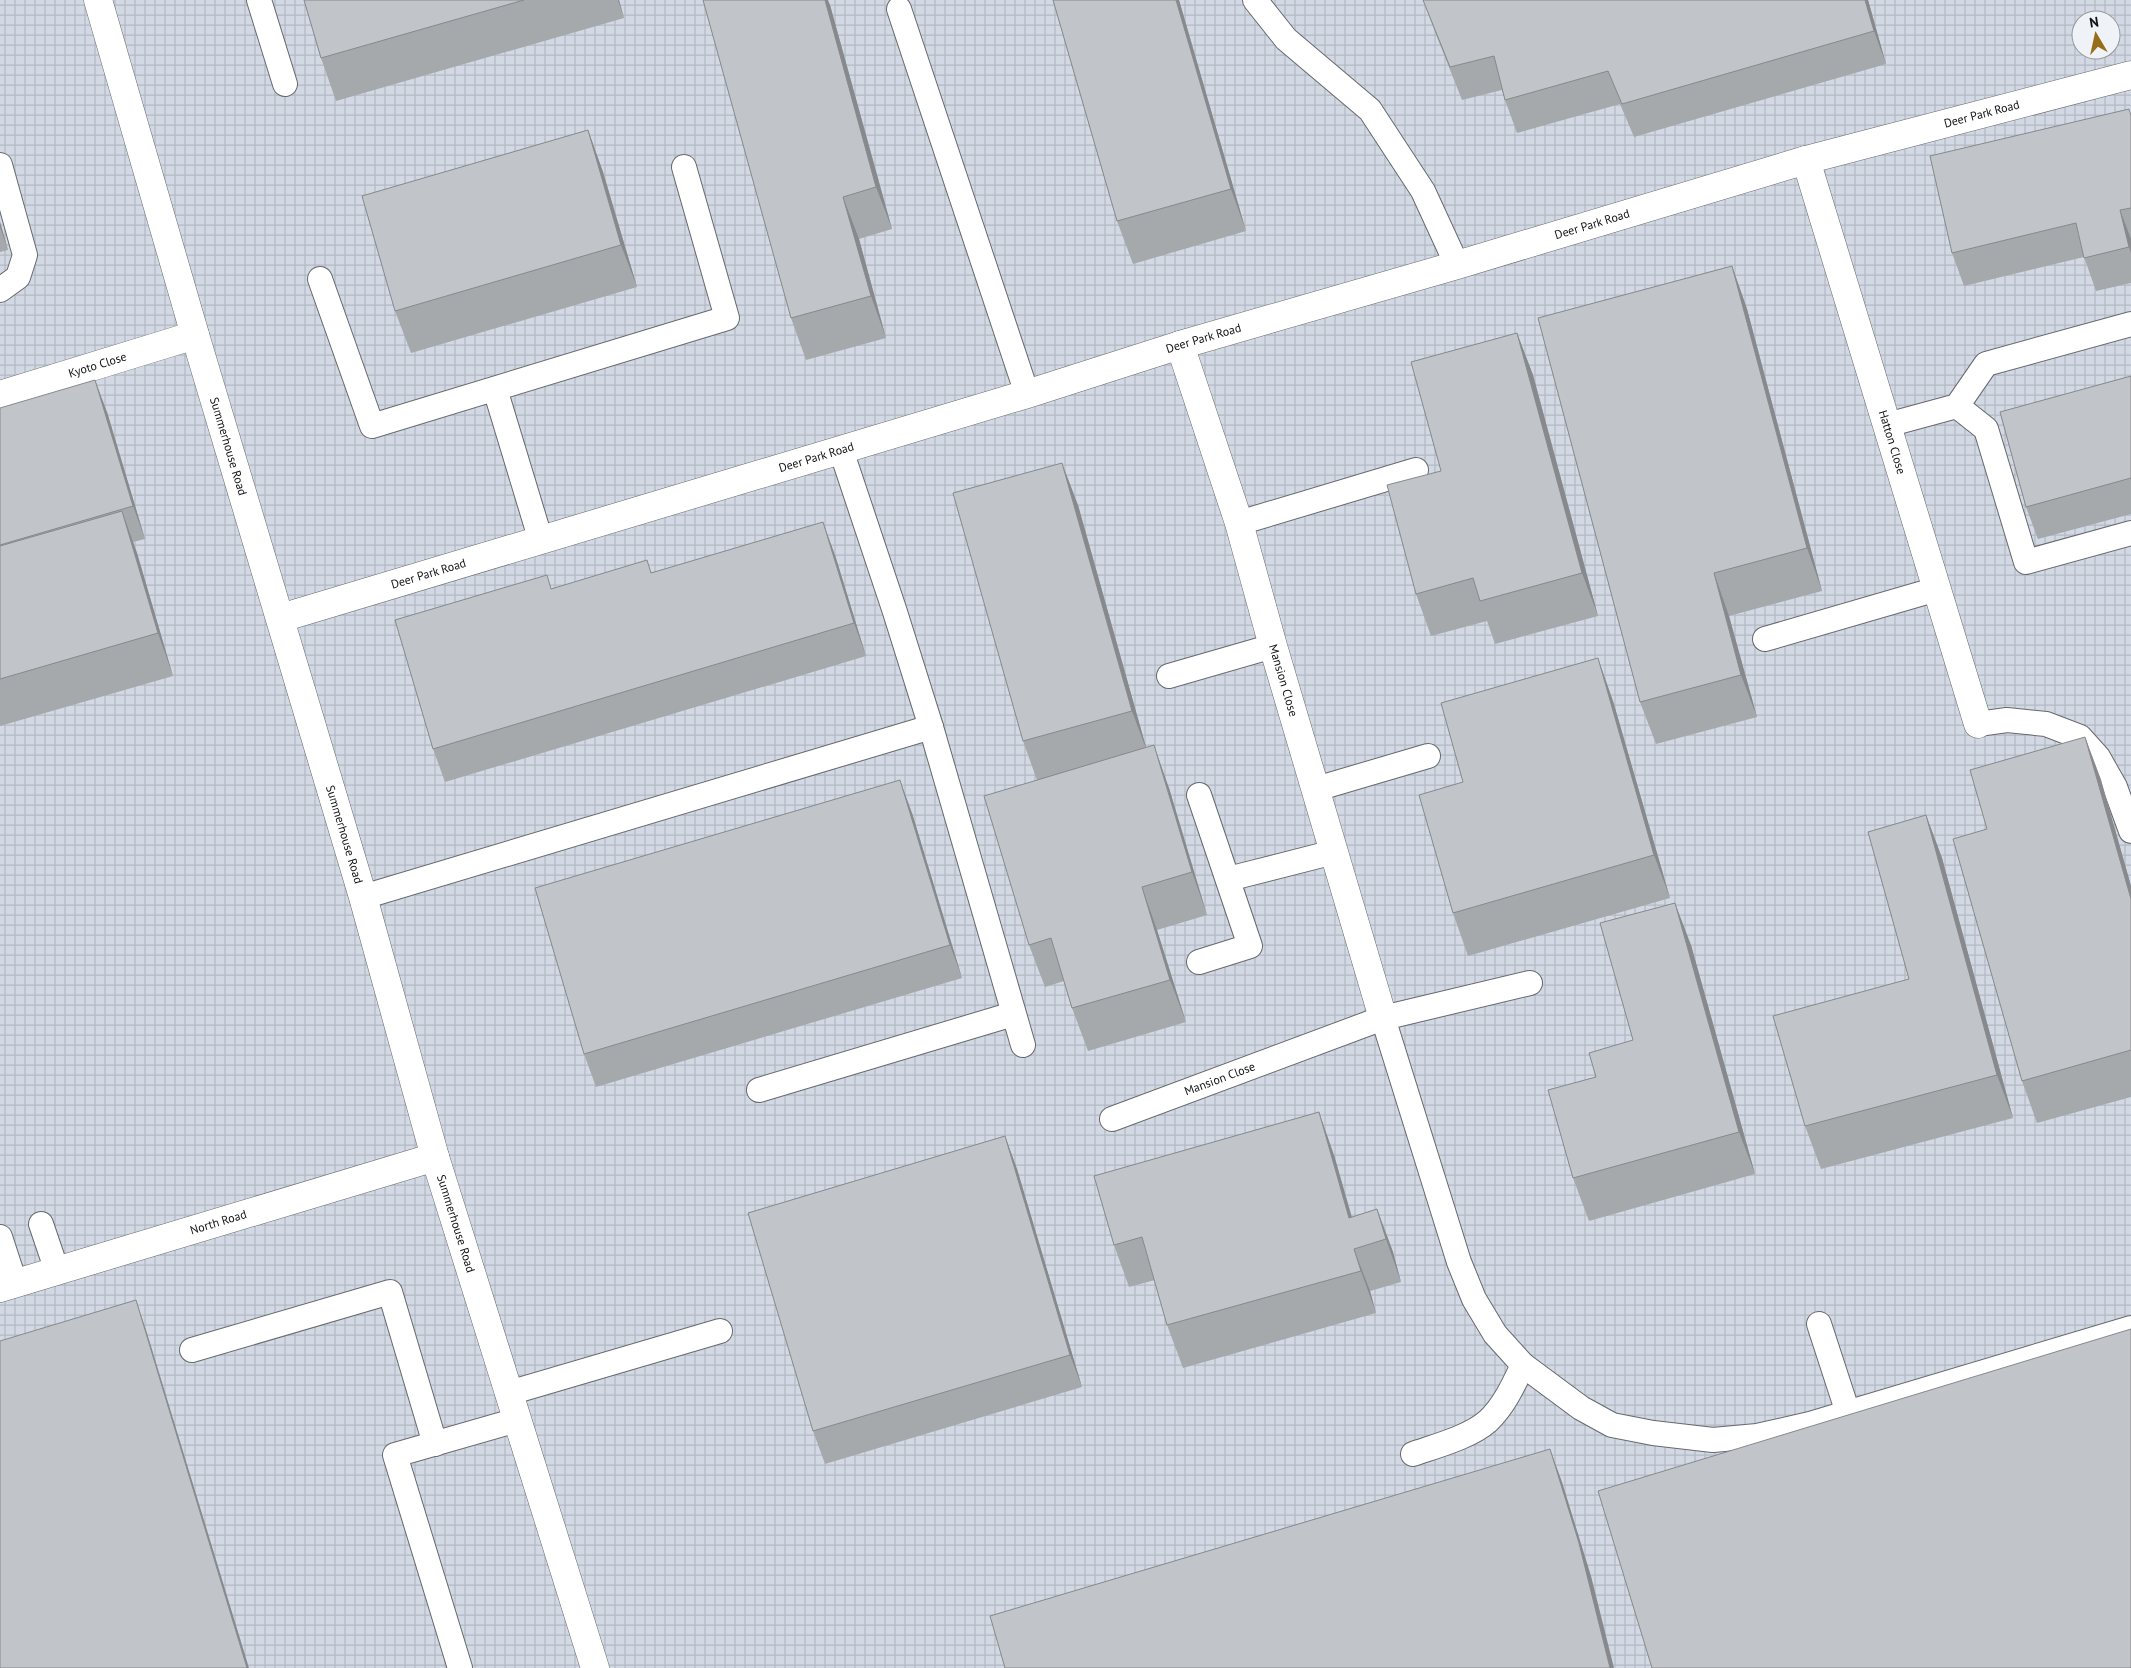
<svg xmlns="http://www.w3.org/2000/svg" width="2131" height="1668" viewBox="0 0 2131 1668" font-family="'PT Sans',sans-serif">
  <defs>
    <pattern id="industrial-grid" width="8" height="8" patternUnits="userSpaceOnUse" patternTransform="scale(1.25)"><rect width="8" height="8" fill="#d2d9e4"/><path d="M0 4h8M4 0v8" fill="none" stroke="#b3b9c3"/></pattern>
  </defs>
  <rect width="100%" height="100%" fill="#e2e5ea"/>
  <path fill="url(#industrial-grid)" fill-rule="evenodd" d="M0,0H2131V1668H0ZM2081,20H2111V50H2081Z"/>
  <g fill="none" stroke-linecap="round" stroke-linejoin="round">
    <g stroke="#67696d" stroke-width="26">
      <g id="service">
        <polyline points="259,0 285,84"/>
        <polyline points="1255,0 1286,39 1370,110 1423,191 1457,265"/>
        <polyline points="899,9 1027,394"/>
        <polyline points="0,165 25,255 18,277 0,290"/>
        <polyline points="320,279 372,426 727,318 684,167"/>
        <polyline points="495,389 541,541"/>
        <polyline points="1957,406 1986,429 2026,562 2131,533"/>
        <polyline points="1887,425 1957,406 1986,364 2131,324"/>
        <polyline points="841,450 895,612 931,727 1023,1045"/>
        <polyline points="1239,523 1416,470"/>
        <polyline points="1765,639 1937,589"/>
        <polyline points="1169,676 1273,646"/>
        <polyline points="1978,724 2007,720 2046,724 2080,737 2098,757 2115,787 2131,831"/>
        <polyline points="1316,789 1428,756"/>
        <polyline points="1228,879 1334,852"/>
        <polyline points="363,897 931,727"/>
        <polyline points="1199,962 1250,946 1199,795"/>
        <polyline points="1383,1018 1459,1262 1474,1299 1495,1334 1523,1365 1581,1408 1612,1425 1653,1433 1713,1440 1757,1436 1810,1424 2131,1328"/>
        <polyline points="759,1090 1013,1014"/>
        <path id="s1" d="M1112,1119L1383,1018L1530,983"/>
        <polyline points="41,1224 57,1271"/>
        <polyline points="0,1237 15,1283"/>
        <polyline points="1819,1324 1848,1413"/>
        <polyline points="192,1350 390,1292 435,1444"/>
        <polyline points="509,1393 720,1331"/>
        <path d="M1413,1454C1436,1446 1470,1437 1488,1421C1504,1406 1514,1384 1523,1365"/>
        <polyline points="460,1668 395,1455 517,1420"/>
      </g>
    </g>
    <g stroke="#67696d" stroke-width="29">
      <g id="minor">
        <path id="s2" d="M98,0L195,335L363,897L435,1157L595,1668"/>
        <path id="s3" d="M1806,160L1978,724"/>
        <path id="s4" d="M1180,345L1239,523L1273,646L1383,1018"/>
        <path id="s5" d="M0,395L195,335"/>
        <path id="s6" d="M281,618L1027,394L1180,345L1457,265L1806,160L2131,75"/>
        <path id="s7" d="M0,1288L435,1157"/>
      </g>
    </g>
    <use href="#service" stroke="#fff" stroke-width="24"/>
    <use href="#minor" stroke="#fff" stroke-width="28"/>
  </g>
  <g fill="#a6a9ac">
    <polygon points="304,0 619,0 624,18 336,101 321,58"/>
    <polygon points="1053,0 1179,0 1246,231 1133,264 1117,221"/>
    <polygon points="1423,0 1868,0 1886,64 1634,137 1620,104 1517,133 1505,100 1502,90 1462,100 1435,32"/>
    <polygon points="830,5 892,229 859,239 886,338 806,360 791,318"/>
    <polygon points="2131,114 2131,283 2096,291 2084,257 1964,286 1952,253"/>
    <polygon points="588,130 603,172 637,287 411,353 395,311"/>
    <polygon points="0,222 8,250 0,252"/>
    <polygon points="1732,266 1747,309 1822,591 1729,616 1757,717 1656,744 1640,702"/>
    <polygon points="1517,333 1533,375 1598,616 1495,644 1487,621 1431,636 1416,594 1441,471"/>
    <polygon points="2131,376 2131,514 2038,539 2026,507"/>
    <polygon points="0,408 107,412 145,539 133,542 137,553 173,676 0,726"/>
    <polygon points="1078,505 1146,748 1169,788 1207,915 1157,930 1186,1022 1088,1051 1072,1008 1064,981 1045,987 1029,945 1037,780 1023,741"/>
    <polygon points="835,555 866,656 445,782 433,749 552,588 652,572"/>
    <polygon points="1613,701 1670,898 1468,956 1453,913 1463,782"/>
    <polygon points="2085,737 2101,780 2131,886 2131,1097 2037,1123 2022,1081 1987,829"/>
    <polygon points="912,813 962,978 596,1087 584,1054"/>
    <polygon points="1926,815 1942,858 2013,1118 1821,1169 1805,1126 1909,979"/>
    <polygon points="1691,945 1755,1174 1589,1221 1573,1178 1596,1077 1633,1040"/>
    <polygon points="1005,1136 1017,1169 1082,1387 825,1464 813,1431"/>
    <polygon points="1334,1155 1352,1217 1377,1209 1393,1252 1401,1282 1370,1291 1376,1313 1183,1368 1167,1325 1155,1280 1129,1287 1114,1245"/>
  </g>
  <g fill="#87898c">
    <polygon points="618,0 619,0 624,18"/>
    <polygon points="825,0 828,0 830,5 892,229 876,187"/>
    <polygon points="1176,0 1179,0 1246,231 1231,189"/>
    <polygon points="1865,0 1868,0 1886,64 1874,31"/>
    <polygon points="588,130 603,172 637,287 621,245"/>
    <polygon points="843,197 859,239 886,338 871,296"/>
    <polygon points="2120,210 2131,239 2131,253 2129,247"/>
    <polygon points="0,222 8,250 0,227"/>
    <polygon points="1732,266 1747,309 1822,591 1807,548"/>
    <polygon points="1517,333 1533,375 1598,616 1582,573"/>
    <polygon points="95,380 107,412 145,539 133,506"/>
    <polygon points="1062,463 1078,505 1148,754 1132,711"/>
    <polygon points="122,511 137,553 173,676 158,633"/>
    <polygon points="823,522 835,555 866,656 854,623"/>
    <polygon points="1714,573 1729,616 1757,717 1741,675"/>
    <polygon points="1598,658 1613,701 1670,898 1654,855"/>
    <polygon points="2085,737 2101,780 2131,886 2131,899"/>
    <polygon points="1154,745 1169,788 1207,915 1192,872"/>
    <polygon points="900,780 912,813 962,978 950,945"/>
    <polygon points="1926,815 1942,858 2013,1118 1997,1075"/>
    <polygon points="1142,887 1157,930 1186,1022 1170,980"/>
    <polygon points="1675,903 1691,945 1755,1174 1739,1132"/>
    <polygon points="1319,1112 1334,1155 1360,1247 1349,1218"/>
    <polygon points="1005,1136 1017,1169 1082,1387 1070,1355"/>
    <polygon points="1377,1209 1393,1252 1401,1282 1386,1239"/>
    <polygon points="1354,1249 1370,1291 1376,1313 1361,1271"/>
    <polygon points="136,1300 147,1333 249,1668 247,1668"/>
    <polygon points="1550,1449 1562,1482 1591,1576 1614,1668 1610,1668"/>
  </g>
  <g fill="#c1c4c8" stroke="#87898c">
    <polygon points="304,0 524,0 321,58"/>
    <polygon points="703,0 825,0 876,187 843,197 871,296 791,318"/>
    <polygon points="1053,0 1176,0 1231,189 1117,221"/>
    <polygon points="1423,0 1865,0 1874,31 1622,104 1608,71 1505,100 1494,56 1450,67"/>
    <polygon points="2129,109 2131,116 2131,208 2120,210 2129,247 2084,258 2076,223 1952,253 1930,156"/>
    <polygon points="588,130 621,245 395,311 362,196"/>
    <polygon points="1732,266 1807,548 1714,573 1741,675 1640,702 1538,318"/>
    <polygon points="1517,333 1582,573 1480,601 1473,578 1416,594 1387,485 1441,471 1411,362"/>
    <polygon points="2131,376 2131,478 2026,507 2000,412"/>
    <polygon points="95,380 133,506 0,545 0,408"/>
    <polygon points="1062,463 1132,711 1023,741 953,493"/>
    <polygon points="122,511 158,633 0,679 0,546"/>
    <polygon points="823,522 854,623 433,749 395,620 547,575 551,589 647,560 651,573"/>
    <polygon points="1598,658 1654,855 1453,913 1419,795 1463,782 1441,703"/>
    <polygon points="2085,737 2131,899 2131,1050 2022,1081 1953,839 1987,829 1970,770"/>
    <polygon points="1154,745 1192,872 1142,887 1170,980 1072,1008 1051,938 1029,945 984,796"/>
    <polygon points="900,780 950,945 584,1054 535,888"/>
    <polygon points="1926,815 1997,1075 1805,1126 1773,1016 1909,979 1868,832"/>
    <polygon points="1675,903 1739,1132 1573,1178 1548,1090 1596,1077 1589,1053 1633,1040 1600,923"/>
    <polygon points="1319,1112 1349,1218 1377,1209 1386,1239 1354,1249 1361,1271 1167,1325 1142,1237 1114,1245 1094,1176"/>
    <polygon points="1005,1136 1070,1355 813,1431 748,1213"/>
    <polygon points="136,1300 247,1668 0,1668 0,1341"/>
    <polygon points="2131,1329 2131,1668 1652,1668 1598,1491"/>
    <polygon points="1550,1449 1579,1543 1610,1668 1005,1668 990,1616"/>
  </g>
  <g text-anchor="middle" stroke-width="4" stroke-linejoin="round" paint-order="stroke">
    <g font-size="12" fill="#121314" stroke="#eff2f7">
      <text dy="4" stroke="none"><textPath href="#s6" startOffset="1774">Deer Park Road</textPath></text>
      <text dy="4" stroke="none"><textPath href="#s6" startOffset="1369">Deer Park Road</textPath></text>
      <text dy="4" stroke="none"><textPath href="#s6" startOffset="964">Deer Park Road</textPath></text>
      <text dy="4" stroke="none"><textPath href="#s5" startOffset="102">Kyoto Close</textPath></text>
      <text dy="4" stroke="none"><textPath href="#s3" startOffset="295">Hatton Close</textPath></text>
      <text dy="4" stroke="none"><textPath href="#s2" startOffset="465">Summerhouse Road</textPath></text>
      <text dy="4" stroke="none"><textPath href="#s6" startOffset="559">Deer Park Road</textPath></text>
      <text dy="4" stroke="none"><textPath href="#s6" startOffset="154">Deer Park Road</textPath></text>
      <text dy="4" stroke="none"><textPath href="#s4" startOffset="351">Mansion Close</textPath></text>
      <text dy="4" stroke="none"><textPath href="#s2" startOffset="870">Summerhouse Road</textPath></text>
      <text dy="4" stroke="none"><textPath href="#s1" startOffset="115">Mansion Close</textPath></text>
      <text dy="4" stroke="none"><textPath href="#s7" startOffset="228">North Road</textPath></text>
      <text dy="4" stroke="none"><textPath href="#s2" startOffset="1275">Summerhouse Road</textPath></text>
    </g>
  </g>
  <g transform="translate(2096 35) rotate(351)"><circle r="24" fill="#eff2f7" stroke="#97999c"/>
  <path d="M0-4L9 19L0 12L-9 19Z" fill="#976d1a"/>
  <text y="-8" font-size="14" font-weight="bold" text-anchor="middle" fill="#121314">N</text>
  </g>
</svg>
